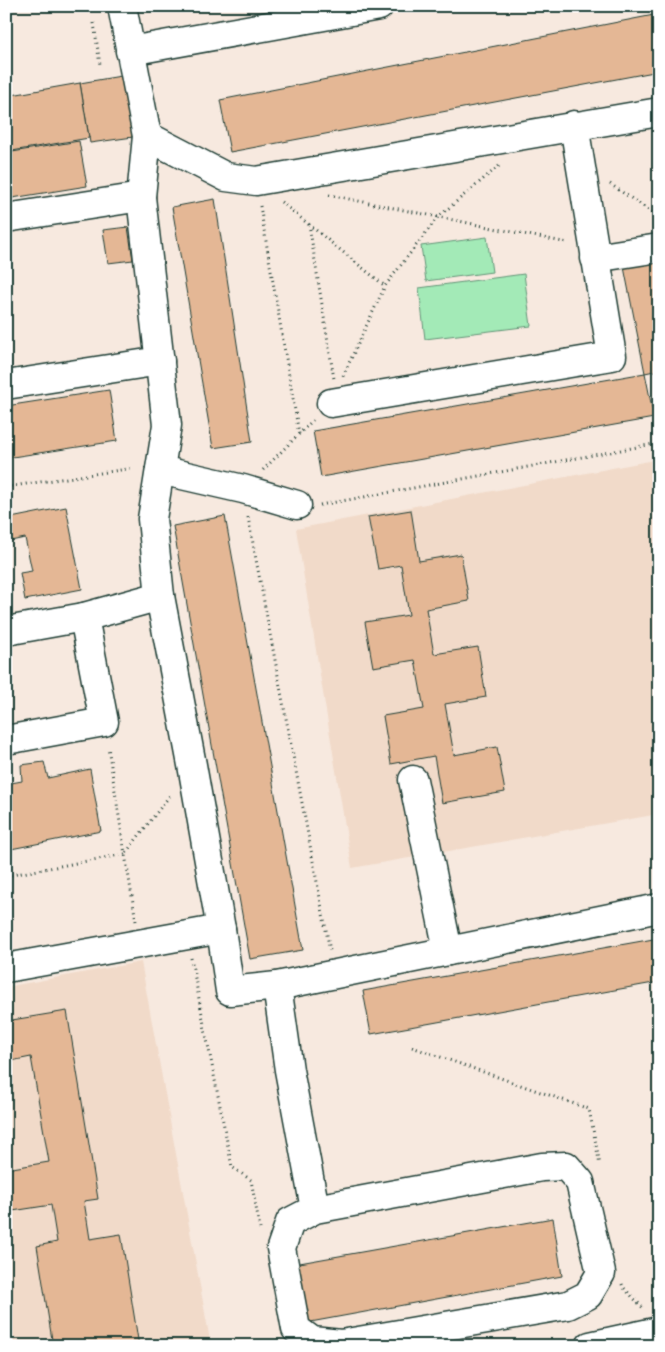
<svg xmlns="http://www.w3.org/2000/svg" width="665" height="1352" viewBox="0 0 665 1352" font-family="'Playpen Sans',sans-serif">
  <rect width="100%" height="100%" fill="#f7e9df"/>
  <filter id="ink" filterUnits="userSpaceOnUse"><feTurbulence type="fractalNoise" baseFrequency=".02" numOctaves="2"/><feDisplacementMap in="SourceGraphic" scale="10" xChannelSelector="R" yChannelSelector="G"/><feConvolveMatrix kernelMatrix="1 2 1 2 8 2 1 2 1" color-interpolation-filters="sRGB"/></filter>
  <g filter="url(#ink)">
    <g fill="#f1dac9">
      <polygon points="654,460 659,483 659,814 352,868 296,529"/>
      <polygon points="141,962 211,1346 6,1346 6,987"/>
    </g>
    <g fill="#a3eab7" stroke="#619476">
      <polygon points="487,237 492,272 426,281 421,246"/>
      <polygon points="524,274 531,326 425,339 419,288"/>
    </g>
    <g fill="#e4b795" stroke="#1f3d34">
      <polygon points="659,14 659,71 230,152 220,100"/>
      <polygon points="121,76 133,137 90,143 80,83"/>
      <polygon points="80,83 89,138 6,152 6,96"/>
      <polygon points="79,141 87,186 6,199 6,153"/>
      <polygon points="215,199 252,442 213,448 172,207"/>
      <polygon points="128,227 133,260 108,263 103,230"/>
      <polygon points="659,261 659,370 645,373 624,267"/>
      <polygon points="645,373 654,418 321,477 313,431"/>
      <polygon points="109,390 117,441 6,458 6,406"/>
      <polygon points="66,507 82,589 25,600 20,573 32,571 25,538 6,542 6,519"/>
      <polygon points="411,510 419,561 461,554 469,601 426,609 434,654 478,647 486,697 445,704 454,755 497,747 505,792 442,803 434,756 391,764 383,716 424,709 415,660 373,667 365,622 409,615 401,565 378,569 368,517"/>
      <polygon points="225,516 303,950 250,959 173,526"/>
      <polygon points="44,762 48,778 90,769 101,831 6,850 6,784 22,781 21,765"/>
      <polygon points="659,938 659,982 371,1034 363,991"/>
      <polygon points="67,1011 98,1199 84,1201 90,1239 121,1234 139,1346 53,1346 37,1246 57,1242 51,1205 6,1212 6,1169 49,1162 31,1057 6,1062 6,1021"/>
      <polygon points="553,1218 562,1276 305,1323 294,1264"/>
    </g>
    <g fill="none" stroke-linecap="round" stroke-linejoin="round">
      <g stroke="#1f3d34" stroke-width="31">
        <g id="minor">
          <polyline points="130,51 379,6"/>
          <polyline points="147,136 226,177 256,181 659,112"/>
          <polyline points="141,197 167,425 152,519 160,596 192,765 221,929 230,991 277,986 659,908"/>
          <polyline points="6,218 141,197 147,136 122,6"/>
          <polyline points="595,258 659,248"/>
          <polyline points="6,385 160,361"/>
          <polyline points="331,403 612,356 574,125"/>
          <polyline points="160,470 243,489 297,505"/>
          <polyline points="6,631 84,617 160,596"/>
          <polyline points="6,740 104,722 84,617"/>
          <polyline points="413,780 448,951"/>
          <polyline points="6,968 221,929"/>
          <polyline points="277,986 289,1070 315,1209 542,1167 566,1166 580,1182 601,1273 588,1295 568,1305 341,1344 312,1341 296,1329 281,1248 290,1222 315,1209"/>
          <polyline points="590,1346 659,1331"/>
        </g>
      </g>
      <g stroke="#1f3d34" stroke-width="3" stroke-dasharray="1 4" stroke-linecap="butt">
        <polyline points="94,23 100,65"/>
        <polyline points="610,184 659,217"/>
        <polyline points="329,195 568,243"/>
        <polyline points="281,202 385,286"/>
        <polyline points="260,206 299,434"/>
        <polyline points="309,224 334,379"/>
        <polyline points="343,376 385,286 438,217 499,166"/>
        <polyline points="263,470 313,420"/>
        <polyline points="6,487 134,468"/>
        <polyline points="320,505 659,443"/>
        <polyline points="248,517 330,951"/>
        <polyline points="6,876 125,854 108,747"/>
        <polyline points="136,921 125,854 171,794"/>
        <polyline points="191,958 232,1167 251,1180 260,1229"/>
        <polyline points="412,1047 589,1109 600,1165"/>
        <polyline points="622,1284 623,1287 644,1309"/>
      </g>
      <use href="#minor" stroke="#fff" stroke-width="28"/>
    </g>
  </g>
  <rect width="665" height="1352" fill="none" stroke="#fff" stroke-width="25"/>
  <rect x="12" y="12" width="640" height="1327" fill="none" stroke="#1f3d34" stroke-width="2" filter="url(#ink)"/>
</svg>
